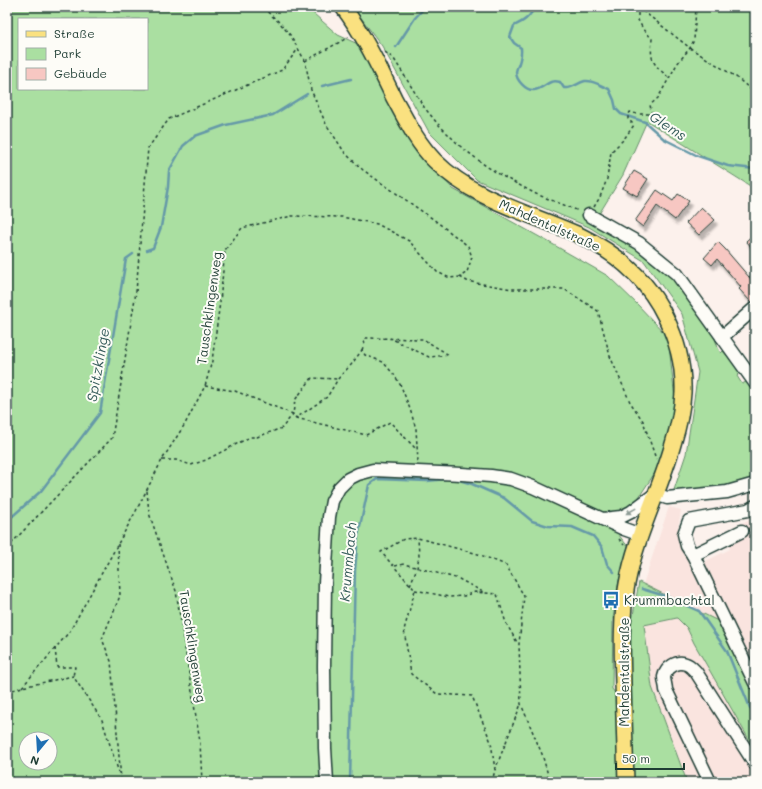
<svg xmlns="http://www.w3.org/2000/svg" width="762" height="789" viewBox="0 0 762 789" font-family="Mali,sans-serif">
  <defs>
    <filter id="shadow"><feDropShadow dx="2.5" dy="4.5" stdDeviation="1" flood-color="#0004"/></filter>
  </defs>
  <rect width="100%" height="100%" fill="#fcf1ec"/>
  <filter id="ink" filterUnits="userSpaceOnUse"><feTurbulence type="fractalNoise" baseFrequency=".025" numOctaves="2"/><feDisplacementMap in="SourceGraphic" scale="8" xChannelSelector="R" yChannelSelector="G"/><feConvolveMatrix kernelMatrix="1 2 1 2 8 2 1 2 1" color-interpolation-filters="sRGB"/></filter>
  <g filter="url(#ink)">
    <g fill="#fae4df">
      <polygon points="669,507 681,510 677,535 694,567 730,549 723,534 755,516 755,689 643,584"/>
      <polygon points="677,618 698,636 755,734 755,782 687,782 652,687 644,625"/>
    </g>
    <g fill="#aadfa1" stroke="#648e6a" fill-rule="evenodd">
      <path d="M7,7H306L338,35L360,45L398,123L424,158L453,189L554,245L608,276L638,305L668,337L676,409L658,468L637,500L626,513L618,534L629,548L619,580L613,619L612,689L630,713V632L639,582L720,622L755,689V750L694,643L687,628L677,618L644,625L652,687L687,782H7ZM19,19H147V89H19ZM26,739H50V763H26Z"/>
      <polygon points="353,7 755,7 755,189 647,121 623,175 599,214 653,247 707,314 718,348 721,353 723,351 741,372 737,376 742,384 752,379 750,375 755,371 755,477 724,489 673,493 686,454 698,372 682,314 644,261 589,227 477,180 429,132 382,46"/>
    </g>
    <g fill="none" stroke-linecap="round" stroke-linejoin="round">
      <g stroke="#6599a8" stroke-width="2.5">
        <path d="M535,7C529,18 524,21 514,26L510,37L514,43L521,48C522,55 520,60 518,66C517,67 516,72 516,72C516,80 526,91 534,90C545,89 548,78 560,82L564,88C572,89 577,83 585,81C593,80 602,86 609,89L614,100L616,109L621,114L645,122L664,139L698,156L728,166L755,169"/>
        <polyline points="396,47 415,18 425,7"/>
        <polyline points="322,86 351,79"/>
        <polyline points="147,250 153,248 161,227 168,187 169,171 183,146 195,136 226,125 273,115 307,94"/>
        <polyline points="456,479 472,484 504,498 532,521 548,526 572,527 593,536 602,547 607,564 614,572"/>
        <polyline points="7,521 41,491 100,413 126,259 133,254"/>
        <polyline points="642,589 665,596 699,611 727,651 755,720"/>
        <polyline points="350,782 355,570 358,536 369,485 377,479 427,481 446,479"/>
      </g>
    </g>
    <g fill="#f7c7c2" stroke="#1f3d34" filter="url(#shadow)">
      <polygon points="634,171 648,179 637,196 623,188"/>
      <polygon points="657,190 673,201 678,194 689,201 675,220 657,206 643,227 635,221"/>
      <polygon points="701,207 715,220 699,235 686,223"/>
      <polygon points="755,233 755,251 746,241"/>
      <polygon points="718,242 725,249 755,284 755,301 751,302 739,289 741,287 717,259 712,265 704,258"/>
    </g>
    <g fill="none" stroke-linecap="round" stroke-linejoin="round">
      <g stroke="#1f3d34" stroke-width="15">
        <g id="minor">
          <polyline points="589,215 639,243 677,274 755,383"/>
          <polyline points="722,337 755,308"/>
          <polyline points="603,519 621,517 631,512 655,494 667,498 727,492 755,484"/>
          <polyline points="742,531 693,555 687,546 684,534 689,521 748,510 755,506"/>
          <polyline points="693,555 755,683"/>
          <polyline points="327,782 325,748 324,666 325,583 329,517 332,501 339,488 348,479 358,474 373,470 462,474 491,476 511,479 533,487 624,529 641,535"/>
          <path d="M710,782L666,690C666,686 664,681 664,677C666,668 677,660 686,664C690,665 693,669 696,672L755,764"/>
        </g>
      </g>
      <g stroke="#1f3d34" stroke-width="18">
        <path id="major" d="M343,7C364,35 379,67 394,98C406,120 417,143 435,161C475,201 531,213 581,236C618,254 647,279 665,316C677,340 684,367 683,393C682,411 678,428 673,444C660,491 636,535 627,584C621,616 622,650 623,683C624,716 625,749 626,782"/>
      </g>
      <g stroke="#1f3d34" stroke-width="1.5" stroke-dasharray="3 3" stroke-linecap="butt">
        <polyline points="638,7 690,48 736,77 755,93"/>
        <path d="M638,7V20L642,27L652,39C650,61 652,63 669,78"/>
        <polyline points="385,52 394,59 424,107 437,123 460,146 486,166 504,177 536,194 579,211"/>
        <polyline points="305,61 349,37"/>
        <polyline points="594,207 600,197 607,179 611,152 624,139 634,125 628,119 628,116 630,112 637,114 652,114 650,105 658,98 677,64 690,48 694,40 696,7"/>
        <polyline points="460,277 467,281 476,283 512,289 564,289 598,311 610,356 630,402 643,421 656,459"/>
        <polyline points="362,350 366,338 423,339 449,355 429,357 390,338"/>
        <polyline points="205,386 235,391 293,414 295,400 312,378 338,379"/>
        <polyline points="296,418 366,435 390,422 417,450"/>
        <polyline points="162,460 176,460 191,465 206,460 250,437 257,437 282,428 293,414 296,418 327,397 338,379 344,372 351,365 362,350 365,355 383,362 395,376 401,386 410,409 416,429 418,462"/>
        <polyline points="147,491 149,513 176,591 200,742 202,782"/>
        <polyline points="619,539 624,545"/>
        <polyline points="118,544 120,596 102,639 111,661 121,780"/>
        <polyline points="7,548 112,438 136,292 148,148 169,119 282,70 298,49"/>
        <polyline points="395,566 404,564 459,579 483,592"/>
        <polyline points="410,585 417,568 419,556 418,538"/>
        <polyline points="415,590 449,597 464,596 475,592 497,594 506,623 518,644"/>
        <polyline points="55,648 57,667 75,667 73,676"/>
        <polyline points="22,687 70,631 136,511 162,460 185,424 205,386 212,361 220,302 225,250 242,228 292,216 342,217 377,224 409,241 437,272 450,278 460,277 467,272 472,257 468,246 433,219 363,170 345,153 326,124 311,90 305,61 291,36 279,22 262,7"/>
        <polyline points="7,692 22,687 73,676 102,720 120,776"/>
        <polyline points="495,770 491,742 472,696 437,694 411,674 404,630 415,590 381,552 404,539 418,538 478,554 506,565 524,596 519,644 521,704 542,754 550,782"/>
        <polyline points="492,782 495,770 521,704"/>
      </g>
      <use href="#minor" stroke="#fdfcf7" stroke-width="12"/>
      <use href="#major" stroke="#fae180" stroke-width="15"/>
    </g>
    <defs><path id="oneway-solid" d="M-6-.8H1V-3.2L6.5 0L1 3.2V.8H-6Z"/></defs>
    <use fill="#8e9c96" href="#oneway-solid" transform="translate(631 511) rotate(151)"/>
  </g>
  <defs>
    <g id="bus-bare" transform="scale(1.38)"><path d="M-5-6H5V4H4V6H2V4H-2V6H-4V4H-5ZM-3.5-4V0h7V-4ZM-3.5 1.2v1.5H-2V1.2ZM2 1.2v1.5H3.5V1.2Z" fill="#1f6fb2" stroke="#fdfcf7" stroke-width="2.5" paint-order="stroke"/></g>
  </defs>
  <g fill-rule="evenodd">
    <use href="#bus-bare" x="611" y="600"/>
  </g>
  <g text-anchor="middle" stroke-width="4" stroke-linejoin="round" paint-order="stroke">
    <g font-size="13" fill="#1f3d34" stroke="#fdfcf7">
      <text transform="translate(550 225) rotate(24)" y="5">Mahdentalstraße</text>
      <text transform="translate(209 308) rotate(-82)" y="5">Tauschklingenweg</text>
      <text transform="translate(193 646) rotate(81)" y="5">Tauschklingenweg</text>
      <text transform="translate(624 672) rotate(-90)" y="5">Mahdentalstraße</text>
    </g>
    <g font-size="13" fill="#1f3d34" stroke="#fdfcf7" text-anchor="start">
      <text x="624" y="605">Krummbachtal</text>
    </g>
    <g font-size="14" font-style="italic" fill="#365c5b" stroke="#fdfcf7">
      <text transform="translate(668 126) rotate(33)" y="5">Glems</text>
      <text transform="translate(98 365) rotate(-80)" y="5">Spitzklinge</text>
      <text transform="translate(348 562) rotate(-85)" y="5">Krummbach</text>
    </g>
  </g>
  <rect width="762" height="789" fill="none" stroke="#fdfcf7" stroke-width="24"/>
  <rect x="12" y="12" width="738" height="765" fill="none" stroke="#1f3d34" stroke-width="1.5" filter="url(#ink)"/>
  <rect x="18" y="18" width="130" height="72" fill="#fdfcf7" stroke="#a4b0a9"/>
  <rect x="26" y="31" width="20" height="6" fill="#fae180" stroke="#a4b0a9"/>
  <text x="54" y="38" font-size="12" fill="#1f3d34">Straße</text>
  <rect x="26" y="48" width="20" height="12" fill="#aadfa1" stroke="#a4b0a9"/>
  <text x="54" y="58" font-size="12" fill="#1f3d34">Park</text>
  <rect x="26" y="68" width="20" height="12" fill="#f7c7c2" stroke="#a4b0a9"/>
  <text x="54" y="78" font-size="12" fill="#1f3d34">Gebäude</text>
  <g transform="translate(38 751) rotate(198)"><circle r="19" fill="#fdfcf7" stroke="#a4b0a9"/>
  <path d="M0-3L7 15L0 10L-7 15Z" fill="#1f6fb2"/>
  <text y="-6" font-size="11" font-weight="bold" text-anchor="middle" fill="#1f3d34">N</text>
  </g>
  <path d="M616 763v6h68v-6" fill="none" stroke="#1f3d34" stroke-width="2"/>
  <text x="622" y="763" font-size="12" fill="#1f3d34" stroke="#fdfcf7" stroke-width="3" paint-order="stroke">50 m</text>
</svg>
